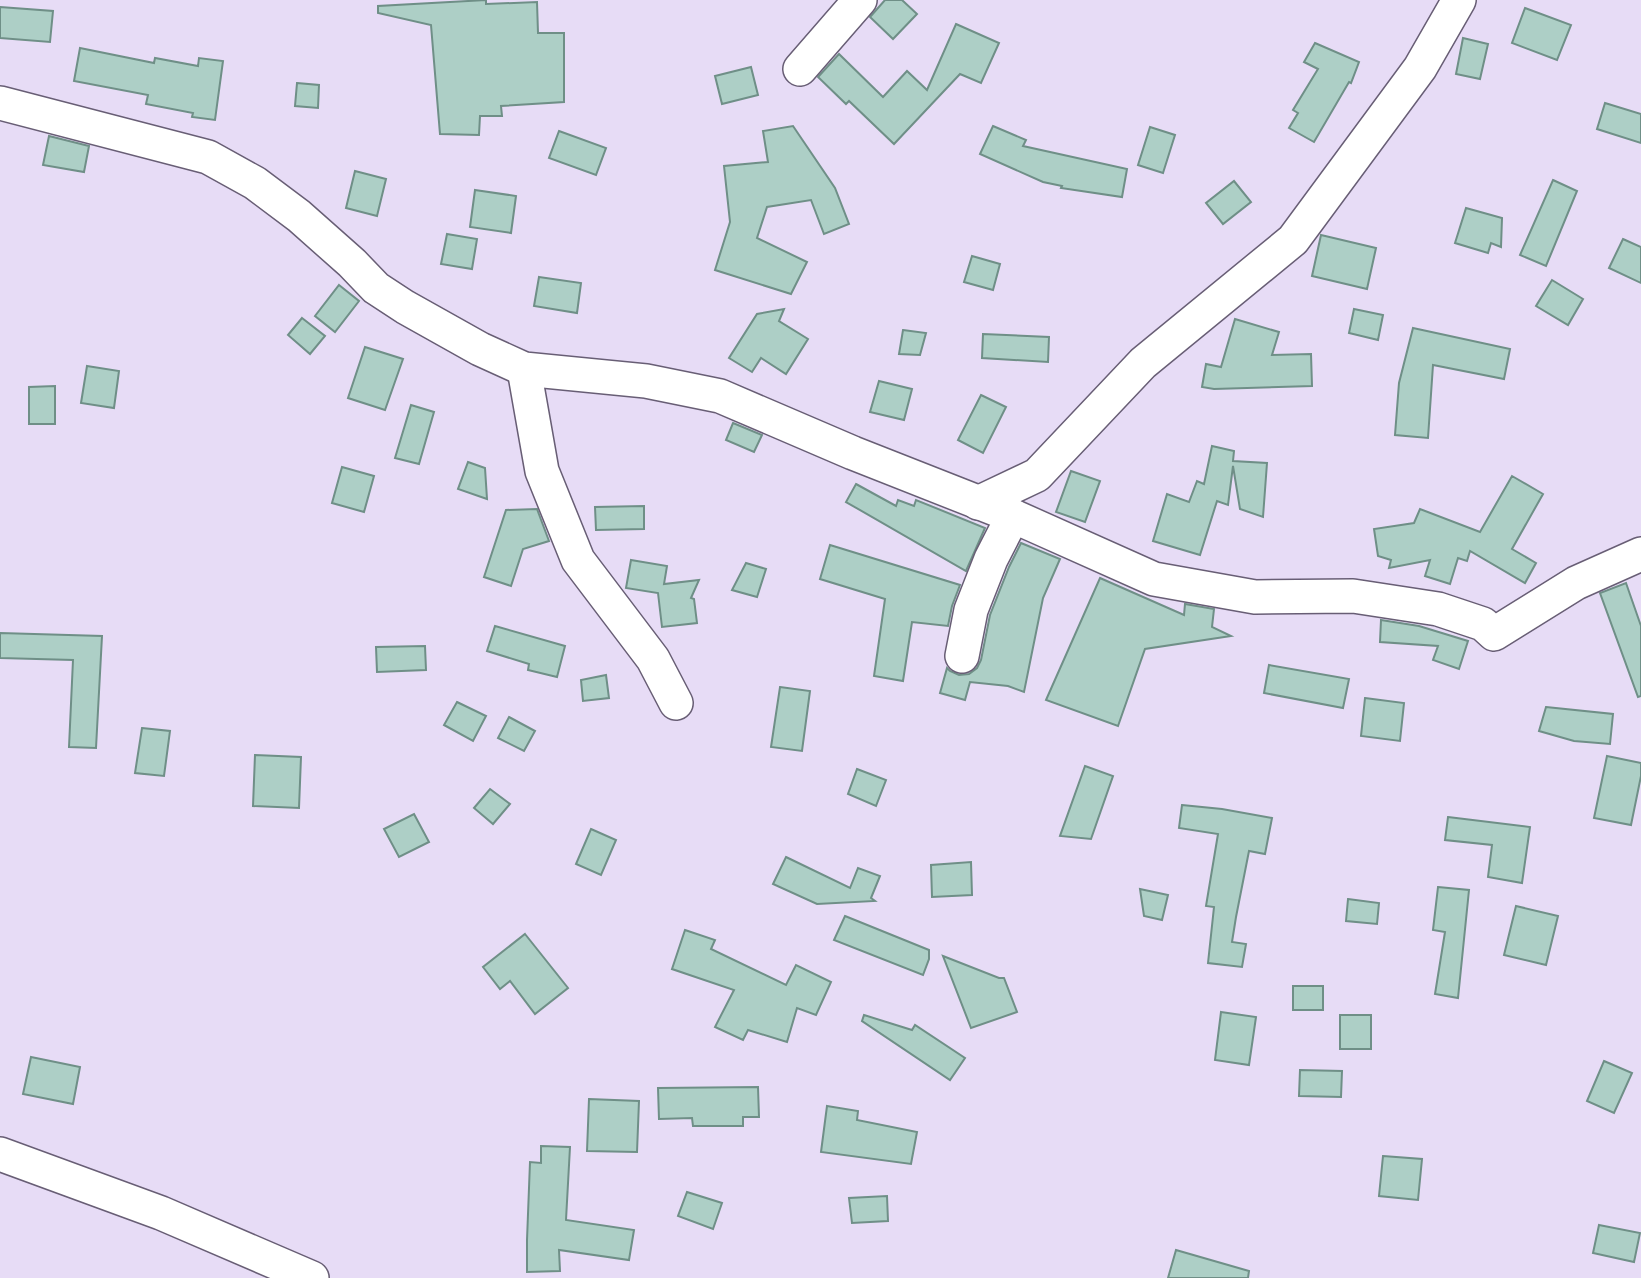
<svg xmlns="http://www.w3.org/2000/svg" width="1641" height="1278" viewBox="0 0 1641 1278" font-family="'Source Serif 4',serif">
  <rect width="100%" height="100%" fill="#e7dcf6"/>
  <g fill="#adcfc6" stroke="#6f8f87" stroke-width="2">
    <polygon points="486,0 486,4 537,2 538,33 564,33 564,102 501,106 502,116 480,116 479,135 440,134 431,25 378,13 378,6"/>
    <polygon points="885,0 902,0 917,14 893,39 870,17"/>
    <polygon points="0,7 53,11 50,42 0,38"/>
    <polygon points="1525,8 1571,25 1557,60 1512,43"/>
    <polygon points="956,24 999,43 981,83 960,74 894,144 849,101 846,104 818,77 839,54 883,97 907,71 927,90"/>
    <polygon points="1463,38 1488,44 1480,79 1456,74"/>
    <polygon points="1315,43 1359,62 1351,83 1349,82 1314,142 1289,128 1298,113 1293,110 1318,69 1304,62"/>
    <polygon points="80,48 154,63 155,58 198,66 199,58 223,61 215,120 192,117 193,113 146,104 148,95 74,81"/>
    <polygon points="751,67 758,95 722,104 715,76"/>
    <polygon points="297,83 319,85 318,108 295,106"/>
    <polygon points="1605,103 1641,114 1641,143 1597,129"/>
    <polygon points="793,126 835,188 849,224 824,234 811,200 767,207 757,238 807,262 791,294 715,270 730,222 724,166 768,162 763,131"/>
    <polygon points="993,126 1026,140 1023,146 1127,169 1122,197 1061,188 1062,186 1043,182 980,154"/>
    <polygon points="1150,127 1175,135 1163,173 1138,165"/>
    <polygon points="559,131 606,148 596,175 549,158"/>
    <polygon points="49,136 89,146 84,172 43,165"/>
    <polygon points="355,171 386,179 377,216 346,208"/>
    <polygon points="1553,180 1577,191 1546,266 1520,255"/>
    <polygon points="1234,181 1251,202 1223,224 1206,203"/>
    <polygon points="475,190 516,196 511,233 470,227"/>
    <polygon points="1466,208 1502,218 1501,247 1491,243 1488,253 1455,243"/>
    <polygon points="447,234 477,239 472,269 441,264"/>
    <polygon points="1321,235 1376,248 1367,289 1312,276"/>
    <polygon points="1623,239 1641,247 1641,283 1609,268"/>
    <polygon points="972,256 1000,264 993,290 964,282"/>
    <polygon points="539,277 581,283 577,313 534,306"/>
    <polygon points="1552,280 1583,299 1568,325 1536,306"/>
    <polygon points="339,285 359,301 335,332 315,316"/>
    <polygon points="784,309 779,321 808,339 786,374 761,358 752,372 729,358 757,314"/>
    <polygon points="1354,309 1383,315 1378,340 1349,333"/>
    <polygon points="302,318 325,336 310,354 288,335"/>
    <polygon points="1235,319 1279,332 1272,355 1311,354 1312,386 1214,389 1202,387 1206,364 1221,367"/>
    <polygon points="1413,328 1510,349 1504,379 1433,365 1428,438 1395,435 1399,383"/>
    <polygon points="903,330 926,333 920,355 899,354"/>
    <polygon points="983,334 1049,337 1048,362 982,358"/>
    <polygon points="365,347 403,359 385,410 348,398"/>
    <polygon points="87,366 119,371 114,408 81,403"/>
    <polygon points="879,381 912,389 904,420 870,412"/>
    <polygon points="55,386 55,424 29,424 29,387"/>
    <polygon points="981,395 1006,407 983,453 958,440"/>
    <polygon points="411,405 434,412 419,464 395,458"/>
    <polygon points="733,423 762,435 754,452 726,440"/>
    <polygon points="1212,446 1234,451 1233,461 1267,463 1263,517 1240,509 1233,466 1228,505 1217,501 1200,555 1153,541 1167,494 1189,502 1197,481 1204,484"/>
    <polygon points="468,462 485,468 487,499 458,489"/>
    <polygon points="342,467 374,476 364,512 332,503"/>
    <polygon points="1071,471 1100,481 1085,522 1056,512"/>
    <polygon points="1512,476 1543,494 1512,549 1536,563 1525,583 1470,551 1467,561 1458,558 1450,584 1425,576 1430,560 1389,568 1391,560 1378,556 1374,529 1414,523 1420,509 1480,532"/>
    <polygon points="856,484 896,506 898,500 914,506 916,500 985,528 966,571 846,502"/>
    <polygon points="644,506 644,529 596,530 595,507"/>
    <polygon points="537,509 549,541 523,549 511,586 484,577 506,510"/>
    <polygon points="1021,543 1060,559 1043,598 1024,692 1008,686 970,682 965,700 940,693 947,668 950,671 959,675 969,674 977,668 981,660 990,615 1009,567"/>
    <polygon points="830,545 960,585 952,606 948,626 912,622 903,681 874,676 885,599 820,579"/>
    <polygon points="631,560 667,566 664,584 699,580 691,598 694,599 697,623 662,627 658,593 626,588"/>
    <polygon points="746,563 766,569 757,597 732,590"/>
    <polygon points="1100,578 1184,615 1185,604 1214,609 1212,627 1231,636 1145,649 1118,726 1046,700"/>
    <polygon points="1626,583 1641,626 1641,696 1638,697 1600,593"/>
    <polygon points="1381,620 1419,626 1468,641 1459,669 1433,660 1438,646 1380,642"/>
    <polygon points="495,626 565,646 557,677 528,670 529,664 487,651"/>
    <polygon points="0,633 102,636 96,748 69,747 73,660 0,658"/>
    <polygon points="425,646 426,670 377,672 376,647"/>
    <polygon points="1269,665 1349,679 1343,708 1264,693"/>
    <polygon points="606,675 609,698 583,701 581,680"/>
    <polygon points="780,687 810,691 802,751 771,747"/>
    <polygon points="1365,698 1404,703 1400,741 1361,736"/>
    <polygon points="457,702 486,716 473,741 444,725"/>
    <polygon points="1546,707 1613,714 1610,744 1574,741 1539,731"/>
    <polygon points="509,717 535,731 524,751 498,738"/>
    <polygon points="142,728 170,731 164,776 135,773"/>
    <polygon points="255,755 301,757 299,808 253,806"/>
    <polygon points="1607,756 1641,763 1641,776 1631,825 1594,818"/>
    <polygon points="1085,766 1113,776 1091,839 1060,836"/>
    <polygon points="857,769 886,780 876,806 848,794"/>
    <polygon points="490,789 510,804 493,824 474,808"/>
    <polygon points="1182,805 1222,809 1272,818 1265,854 1249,851 1236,917 1232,942 1246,944 1242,967 1208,963 1214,907 1206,906 1218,834 1179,828"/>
    <polygon points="414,814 429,842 399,857 384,829"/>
    <polygon points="1448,817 1530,827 1522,883 1488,877 1492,845 1445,840"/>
    <polygon points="591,829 616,840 601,875 576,864"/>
    <polygon points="786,857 850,888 858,868 880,876 871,898 875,901 817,904 773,884"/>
    <polygon points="971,862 972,895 932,897 931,865"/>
    <polygon points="1438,887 1469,890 1458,998 1435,994 1445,932 1433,930"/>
    <polygon points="1140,889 1168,895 1162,920 1144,916"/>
    <polygon points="1348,899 1379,903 1377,924 1346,921"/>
    <polygon points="1516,906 1558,916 1546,965 1504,955"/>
    <polygon points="845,916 929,950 929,959 923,975 834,940"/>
    <polygon points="685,930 715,940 711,949 786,985 796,965 831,982 816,1015 797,1008 787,1042 748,1030 743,1040 715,1027 734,990 672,969"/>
    <polygon points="525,934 568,988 535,1014 510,981 500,989 483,967"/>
    <polygon points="943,956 999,978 1004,978 1017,1012 971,1028"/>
    <rect x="1293" y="986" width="30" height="24"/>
    <polygon points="1221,1012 1256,1017 1249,1065 1215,1060"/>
    <polygon points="864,1015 912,1030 915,1025 965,1058 950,1080 862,1021"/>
    <rect x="1340" y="1015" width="31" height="34"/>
    <polygon points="31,1057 80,1067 73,1104 23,1094"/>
    <polygon points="1604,1061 1632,1073 1614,1113 1587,1101"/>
    <polygon points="1300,1070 1342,1071 1341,1097 1299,1096"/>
    <polygon points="758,1087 759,1117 743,1117 743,1126 693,1126 692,1118 659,1119 658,1088"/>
    <polygon points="589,1099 639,1101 637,1152 587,1151"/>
    <polygon points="827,1106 858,1111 857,1120 917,1132 911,1164 821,1152"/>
    <polygon points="541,1146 570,1147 566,1220 634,1230 629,1260 559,1250 560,1271 527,1272 527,1240 530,1162 541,1163"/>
    <polygon points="1383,1156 1422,1159 1418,1200 1379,1196"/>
    <polygon points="687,1192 722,1203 713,1229 678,1216"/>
    <polygon points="887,1196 888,1221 852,1223 849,1198"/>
    <polygon points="1599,1225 1640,1233 1634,1262 1593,1253"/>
    <polygon points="1176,1250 1249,1271 1248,1278 1168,1278"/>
  </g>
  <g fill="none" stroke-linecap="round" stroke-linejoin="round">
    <g stroke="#685e75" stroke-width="36">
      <g id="minor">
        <polyline points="800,69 860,0"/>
        <polyline points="0,103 208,157 255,183 299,216 352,263 376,288 405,307 480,349 524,369 646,381 720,396 853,453 1013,516 1154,579 1255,597 1353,596 1438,609 1483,624 1494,634 1576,583 1641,554"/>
        <polyline points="524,369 542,471 578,560 653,659 676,703"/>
        <polyline points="978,503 1037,475 1143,363 1293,240 1420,68 1459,0"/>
        <polyline points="962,656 971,610 991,559 1013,516"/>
        <polyline points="0,1154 161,1213 312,1278"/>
      </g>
    </g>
    <use href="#minor" stroke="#fff" stroke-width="33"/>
  </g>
</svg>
